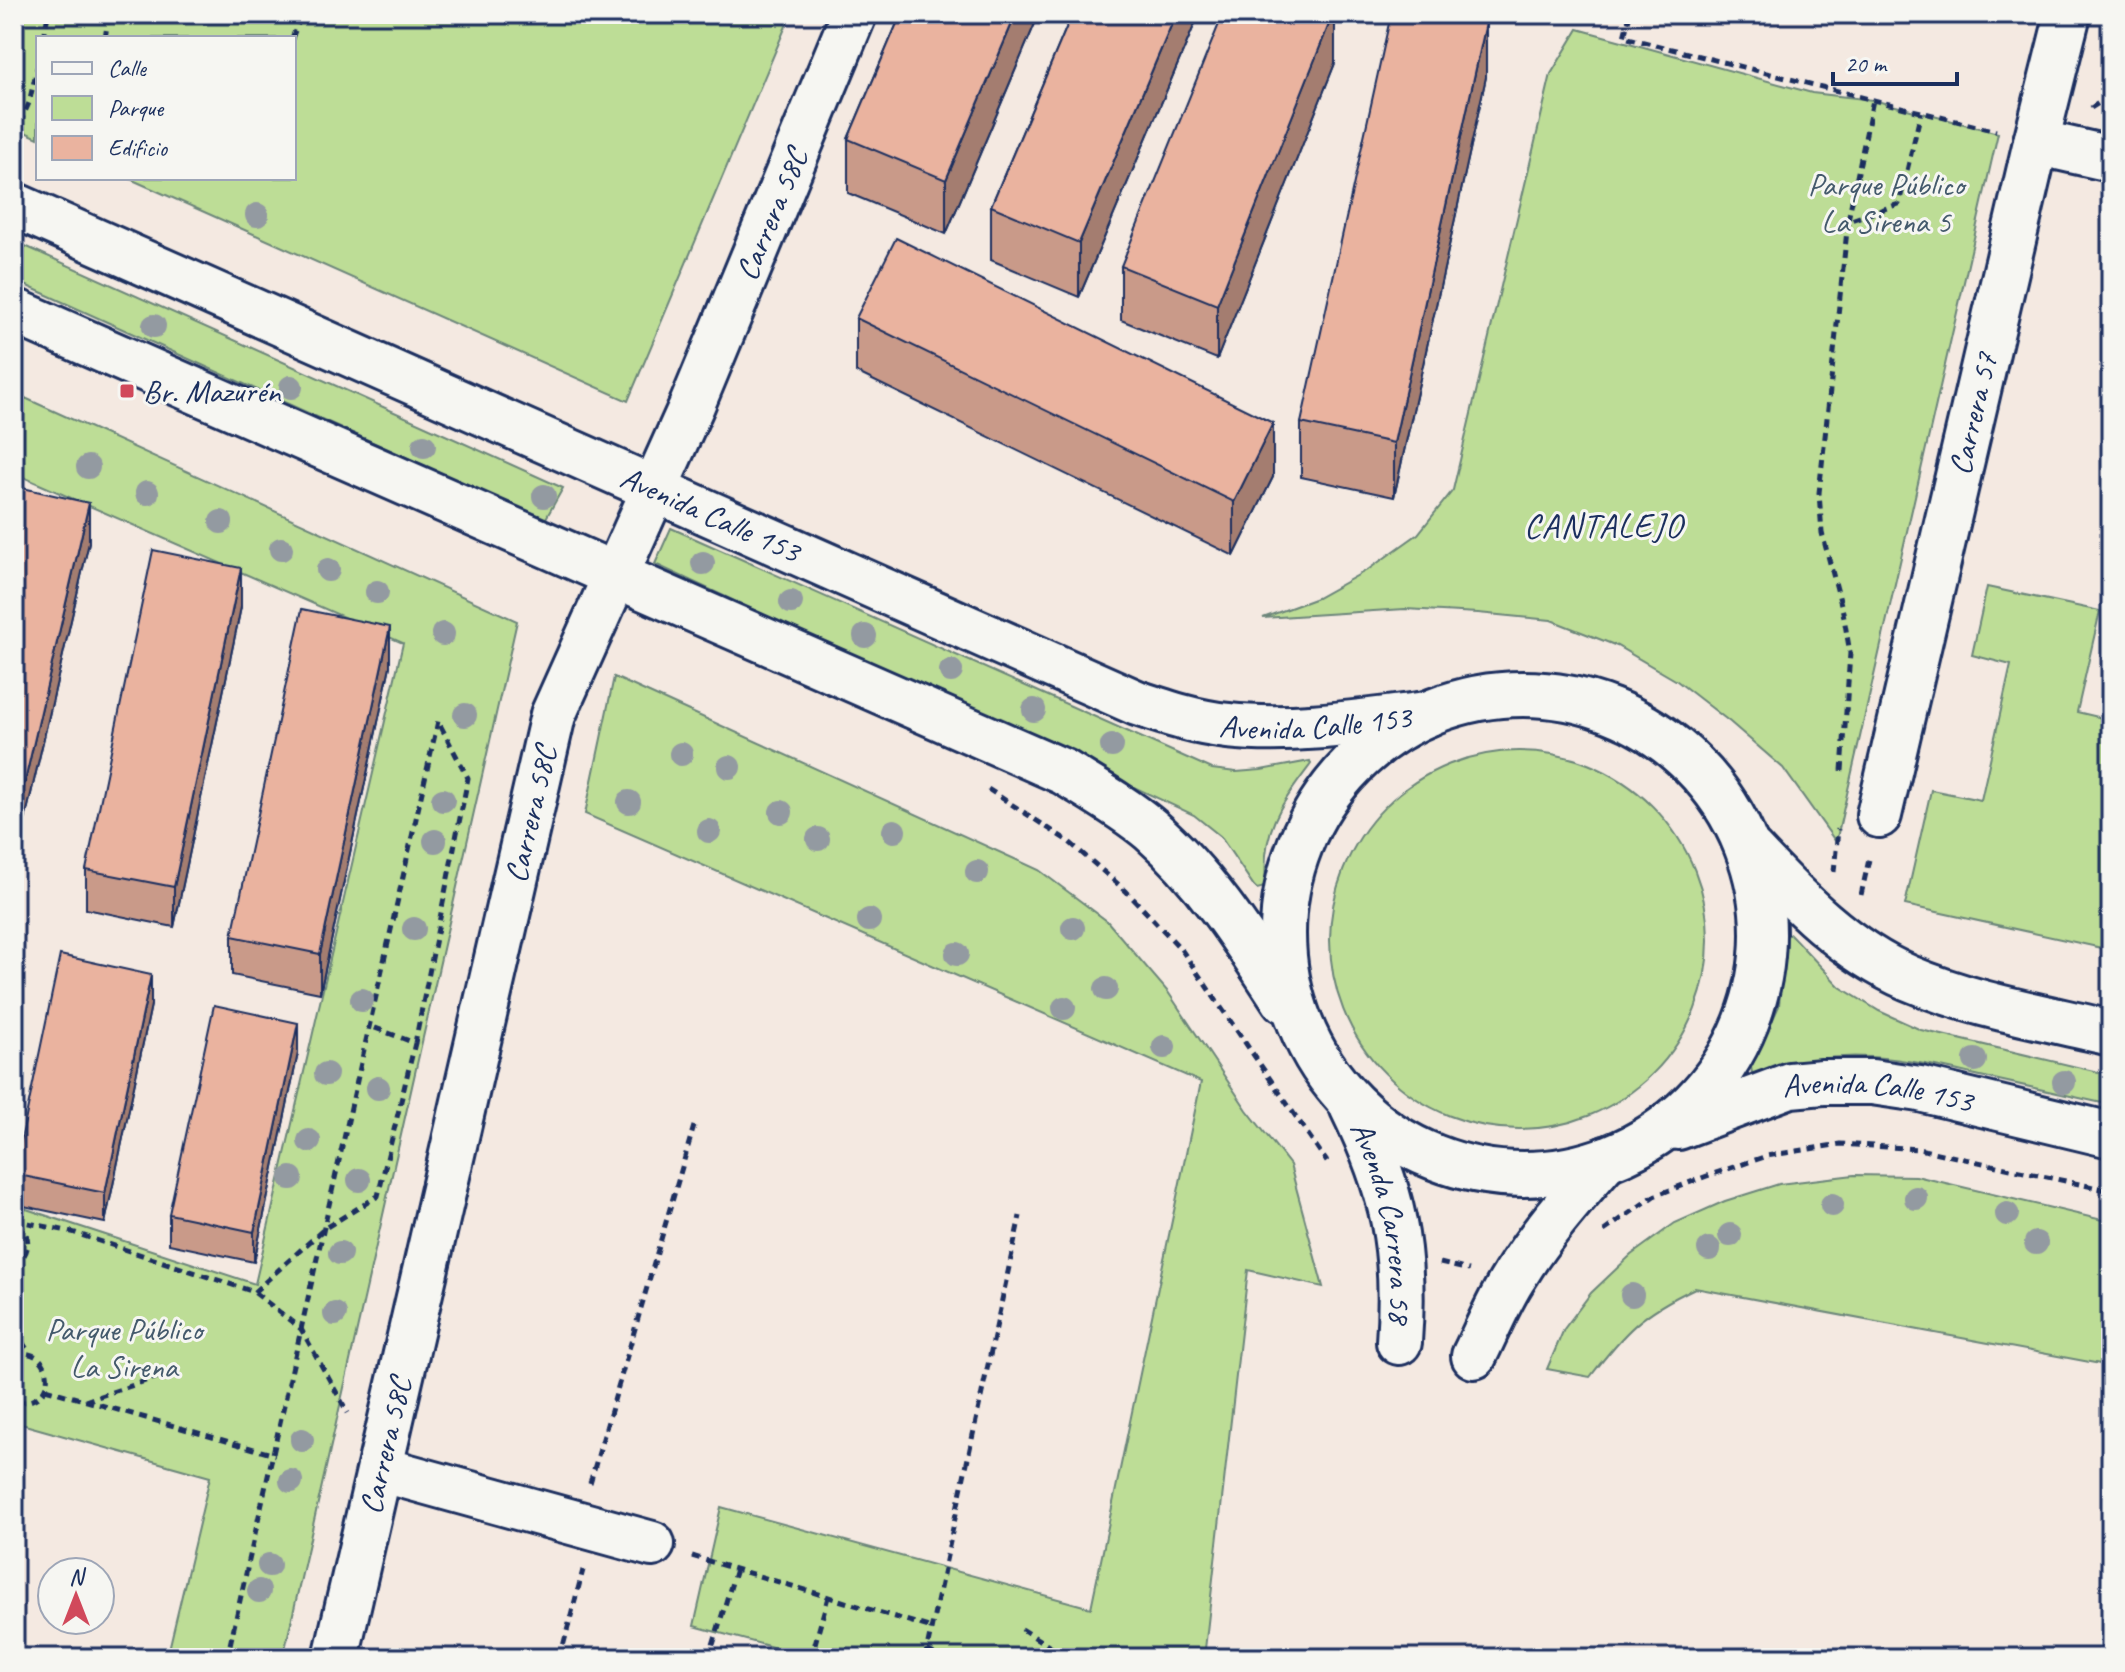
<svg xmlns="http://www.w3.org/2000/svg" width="2125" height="1672" viewBox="0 0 2125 1672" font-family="Caveat,sans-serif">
  <rect width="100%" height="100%" fill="#f4e9e1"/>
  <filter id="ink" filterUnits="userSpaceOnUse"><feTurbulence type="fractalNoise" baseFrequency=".0125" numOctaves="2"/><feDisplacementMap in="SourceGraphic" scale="16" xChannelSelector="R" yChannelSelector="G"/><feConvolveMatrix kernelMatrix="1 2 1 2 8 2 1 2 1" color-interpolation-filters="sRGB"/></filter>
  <g filter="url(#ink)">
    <g fill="#bddd96" stroke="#6c867a" stroke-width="2">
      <polygon points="14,14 791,14 628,401 128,178 294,178 294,38 38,38 38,138 14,127"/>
      <polygon points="1578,29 1812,93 1873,100 1998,133 1836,842 1783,768 1730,722 1677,681 1617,646 1551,620 1478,613 1405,609 1263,618 1317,598 1369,569 1418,534 1453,490 1551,74"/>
      <polygon points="14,241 563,488 545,520 14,280"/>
      <polygon points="14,393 517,621 283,1658 167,1658 210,1477 14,1422 14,1205 255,1284 403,643 14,473"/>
      <path d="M671,528L1212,769L1236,772L1261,770L1310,761L1311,764C1290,792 1269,818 1266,855C1265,865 1266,876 1265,887L1257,889L1254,886L1220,836L1194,815L655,564Z"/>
      <polygon points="1987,587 2100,611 2077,712 2111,720 2111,950 1905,905 1931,790 1981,800 2011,665 1972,655"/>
      <polygon points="614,677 1039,870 1107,921 1168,992 1247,1110 1290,1165 1323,1287 1248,1270 1204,1658 813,1658 694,1626 721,1507 1091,1608 1201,1082 585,814"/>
      <circle cx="1519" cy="940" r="189"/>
      <path d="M1790,934L1840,987L1879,1011L1921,1030L2111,1075V1105C2069,1096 2027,1086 1985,1077C1904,1058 1837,1043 1757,1075L1752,1073L1751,1067L1779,1006L1784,938Z"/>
      <path d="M1854,1175L1916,1176L2111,1222V1366L1695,1288C1642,1313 1625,1331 1590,1377L1547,1369L1564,1329L1591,1293L1631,1255L1675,1223L1725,1201L1779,1184Z"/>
    </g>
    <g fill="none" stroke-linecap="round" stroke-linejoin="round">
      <g stroke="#1b2f5e" stroke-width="50">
        <g id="minor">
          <polyline points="2036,142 2111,159"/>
          <path id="s1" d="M1879,815L2036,142L2068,14"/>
          <path id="s2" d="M1352,1106C1393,1190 1406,1249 1399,1342"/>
          <path d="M1474,1356C1487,1330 1498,1302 1514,1277C1540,1234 1573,1197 1606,1159"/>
          <polyline points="380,1469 652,1544"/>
          <path id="s3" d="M336,1658L553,715L692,405L854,14"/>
        </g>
      </g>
      <g stroke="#1b2f5e" stroke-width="50">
        <g id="major">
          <path id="s4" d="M14,205L1137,703C1167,713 1197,723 1228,726C1294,733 1362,722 1427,714"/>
          <path d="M14,311L1064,772C1093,790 1125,808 1151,830C1206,878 1245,940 1284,1000"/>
          <circle cx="1523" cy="934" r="240"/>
          <path d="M1751,851C1797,900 1846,951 1909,978C1972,1005 2044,1017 2111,1033"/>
          <path id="s5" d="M1678,1127L1790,1085L1823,1082H1872L1920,1089L2111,1135"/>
        </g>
      </g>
      <g stroke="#1b2f5e" stroke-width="5" stroke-dasharray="8 6" stroke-linecap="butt">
        <polyline points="1630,14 1624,37 1996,131"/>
        <polyline points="44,38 48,14"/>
        <polyline points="105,38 109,14"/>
        <polyline points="292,38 302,14"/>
        <polyline points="2091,108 2111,95"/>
        <polyline points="14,136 29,103 38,64"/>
        <polyline points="1848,220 1873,100"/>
        <polyline points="1842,771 1850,653 1843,612 1822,533 1819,493 1848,221 1899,204 1921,112"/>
        <polyline points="988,789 1068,841 1126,891 1181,949 1327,1162"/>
        <polyline points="1834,872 1838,829"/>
        <polyline points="1861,895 1870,855"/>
        <polyline points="14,1220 72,1232 254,1292 301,1329 348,1413"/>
        <polyline points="1604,1231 1654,1196 1707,1176 1767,1156 1840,1144 1919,1149 2111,1191"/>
        <polyline points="1440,1263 1469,1270"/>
        <path d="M14,1265C32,1254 32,1234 16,1221"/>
        <polyline points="254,1292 325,1228 378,1196 415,1043"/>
        <polyline points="14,1330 29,1352"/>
        <path d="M14,1354C59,1345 58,1410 14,1401"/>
        <polyline points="45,1389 275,1455"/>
        <polyline points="85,1401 170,1373"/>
        <polyline points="590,1483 694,1126"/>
        <polyline points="692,1556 932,1628"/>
        <polyline points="1022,1629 1055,1650 1057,1658"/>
        <polyline points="927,1650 941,1658"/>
        <polyline points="227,1658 438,721 468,778 415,1043 370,1026"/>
        <polyline points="560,1658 583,1570"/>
        <polyline points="709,1658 736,1569"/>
        <polyline points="811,1658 828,1597"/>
        <polyline points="925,1658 1020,1216"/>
      </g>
      <use href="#minor" stroke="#f6f6f2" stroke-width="44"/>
      <use href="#major" stroke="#f6f6f2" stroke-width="44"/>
    </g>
    <g fill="#939aa1">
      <circle cx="257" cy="215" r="12"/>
      <circle cx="154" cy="326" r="12"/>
      <circle cx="291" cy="387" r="12"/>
      <circle cx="424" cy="446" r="12"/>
      <circle cx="88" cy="467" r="12"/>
      <circle cx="147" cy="493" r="12"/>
      <circle cx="544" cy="496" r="12"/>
      <circle cx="221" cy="522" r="12"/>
      <circle cx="281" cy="549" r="12"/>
      <circle cx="703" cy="563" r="12"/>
      <circle cx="328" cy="570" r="12"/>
      <circle cx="377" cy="592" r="12"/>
      <circle cx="791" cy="602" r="12"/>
      <circle cx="443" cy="634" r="12"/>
      <circle cx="865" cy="636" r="12"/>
      <circle cx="951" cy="671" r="12"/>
      <circle cx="1034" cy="710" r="12"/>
      <circle cx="465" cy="715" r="12"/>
      <circle cx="1112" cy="746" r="12"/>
      <circle cx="681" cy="754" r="12"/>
      <circle cx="729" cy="767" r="12"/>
      <circle cx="443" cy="800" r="12"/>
      <circle cx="629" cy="802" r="12"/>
      <circle cx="781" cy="812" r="12"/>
      <circle cx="709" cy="831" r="12"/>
      <circle cx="894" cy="831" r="12"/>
      <circle cx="818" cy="839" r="12"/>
      <circle cx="435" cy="841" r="12"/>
      <circle cx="977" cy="872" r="12"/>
      <circle cx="869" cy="920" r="12"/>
      <circle cx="1073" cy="928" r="12"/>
      <circle cx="414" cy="929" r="12"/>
      <circle cx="957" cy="954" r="12"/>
      <circle cx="1106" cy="989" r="12"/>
      <circle cx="362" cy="1000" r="12"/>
      <circle cx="1064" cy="1008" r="12"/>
      <circle cx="1164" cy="1047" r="12"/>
      <circle cx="1975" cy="1060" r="12"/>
      <circle cx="326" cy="1074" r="12"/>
      <circle cx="2064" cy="1082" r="12"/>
      <circle cx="378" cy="1088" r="12"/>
      <circle cx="309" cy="1141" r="12"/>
      <circle cx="291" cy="1178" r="12"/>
      <circle cx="359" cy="1180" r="12"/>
      <circle cx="1916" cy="1198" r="12"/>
      <circle cx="1832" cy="1205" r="12"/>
      <circle cx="2007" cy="1214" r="12"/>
      <circle cx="1730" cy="1235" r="12"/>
      <circle cx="2036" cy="1243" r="12"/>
      <circle cx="1709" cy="1249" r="12"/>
      <circle cx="340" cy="1253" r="12"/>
      <circle cx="1632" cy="1295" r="12"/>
      <circle cx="335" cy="1314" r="12"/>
      <circle cx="302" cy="1440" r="12"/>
      <circle cx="291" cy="1481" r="12"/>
      <circle cx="269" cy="1565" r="12"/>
      <circle cx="259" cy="1591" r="12"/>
    </g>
    <g fill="#c99a89" stroke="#1b2f5e" stroke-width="2">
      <polygon points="901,14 1039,14 946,234 848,193 848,139"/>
      <polygon points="1072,14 1199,14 1079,297 991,260 991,206"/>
      <polygon points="1335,14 1335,63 1217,359 1121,320 1121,266"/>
      <polygon points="1460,14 1475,14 1472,19"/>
      <polygon points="1486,77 1394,497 1301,477 1301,423"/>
      <polygon points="856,318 1273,477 1234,556 856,372"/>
      <polygon points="14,486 89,542 16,859 14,859"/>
      <polygon points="241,607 174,927 86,909 86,870"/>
      <polygon points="390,666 320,993 232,975 232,936"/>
      <polygon points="151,1005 105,1223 14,1204 14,1174"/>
      <polygon points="298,1053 254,1262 169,1244 169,1214"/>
    </g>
    <g fill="#a47d6f" stroke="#1b2f5e" stroke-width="2">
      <polygon points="1016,14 1039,14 946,234 946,180"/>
      <polygon points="1176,14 1199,14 1079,297 1079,243"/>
      <polygon points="1333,14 1335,14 1335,63 1217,359 1217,305"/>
      <polygon points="1486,23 1486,77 1394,497 1394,443"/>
      <polygon points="1273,423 1273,477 1234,556 1234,502"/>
      <polygon points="89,503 89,542 16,859 16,820"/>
      <polygon points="241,568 241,607 174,927 174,887"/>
      <polygon points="390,627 390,666 320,993 320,954"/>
      <polygon points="151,975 151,1005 105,1223 105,1193"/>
      <polygon points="298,1023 298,1053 254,1262 254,1232"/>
    </g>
    <g fill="#eab39f" stroke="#1b2f5e" stroke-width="2">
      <polygon points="901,14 1016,14 946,180 848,139"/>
      <polygon points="1072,14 1176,14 1079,243 991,206"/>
      <polygon points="1223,14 1333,14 1217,305 1121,266"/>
      <polygon points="1391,14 1444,14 1486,23 1394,443 1301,423"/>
      <polygon points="896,238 1273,423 1234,502 856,318"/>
      <polygon points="14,486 89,503 16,820 14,820"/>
      <polygon points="153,550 241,568 174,887 86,870"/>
      <polygon points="302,609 390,627 320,954 232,936"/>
      <polygon points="60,955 151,975 105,1193 14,1174"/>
      <polygon points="214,1005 298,1023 254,1232 169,1214"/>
    </g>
  </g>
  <rect fill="#d1495b" stroke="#f6f6f2" stroke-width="3" x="119" y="383" width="16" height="16" rx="4"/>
  <g text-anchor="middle" stroke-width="6" stroke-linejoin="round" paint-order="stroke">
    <g font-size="32" fill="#445a6c" stroke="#f6f6f2">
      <text x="1886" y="195">Parque Público<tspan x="1886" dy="37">La Sirena 5</tspan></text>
      <text x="124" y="1340">Parque Público<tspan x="124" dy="37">La Sirena</tspan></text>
    </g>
    <g font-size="32" fill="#1b2f5e" stroke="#f6f6f2">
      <text dy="11" stroke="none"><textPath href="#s3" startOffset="1514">Carrera 58C</textPath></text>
      <text dy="11" stroke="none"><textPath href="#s1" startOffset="412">Carrera 57</textPath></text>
      <text dy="11" stroke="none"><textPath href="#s4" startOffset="762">Avenida Calle 153</textPath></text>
      <text dy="11" stroke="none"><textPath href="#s4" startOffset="1410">Avenida Calle 153</textPath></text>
      <text dy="11" stroke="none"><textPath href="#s3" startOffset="866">Carrera 58C</textPath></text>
      <text dy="11" stroke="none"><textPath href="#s5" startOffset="208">Avenida Calle 153</textPath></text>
      <text dy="11" stroke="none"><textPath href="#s2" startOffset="122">Avenda Carrera 58</textPath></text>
      <text dy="11" stroke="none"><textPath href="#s3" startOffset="218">Carrera 58C</textPath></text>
    </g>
    <g font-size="32" fill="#1b2f5e" stroke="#f6f6f2" text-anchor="start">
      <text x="143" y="402">Br. Mazurén</text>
    </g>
    <g font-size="34" letter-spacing="2" fill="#1b2f5e" stroke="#f6f6f2">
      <text x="1604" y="537">CANTALEJO</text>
    </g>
  </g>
  <rect width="2125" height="1672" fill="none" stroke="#f6f6f2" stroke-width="48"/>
  <rect x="24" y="24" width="2077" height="1624" fill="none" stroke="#1b2f5e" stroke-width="3" filter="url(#ink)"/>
  <rect x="36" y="36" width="260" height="144" fill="#f6f6f2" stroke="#9ea6b7" stroke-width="2"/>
  <rect x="52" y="62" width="40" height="12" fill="#f6f6f2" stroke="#9ea6b7" stroke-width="2"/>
  <text x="108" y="76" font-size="24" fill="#1b2f5e">Calle</text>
  <rect x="52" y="96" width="40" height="24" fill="#bddd96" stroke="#9ea6b7" stroke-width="2"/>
  <text x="108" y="116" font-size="24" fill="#1b2f5e">Parque</text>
  <rect x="52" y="136" width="40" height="24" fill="#eab39f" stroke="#9ea6b7" stroke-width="2"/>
  <text x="108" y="156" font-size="24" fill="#1b2f5e">Edificio</text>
  <g transform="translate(76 1596)"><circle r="38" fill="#f6f6f2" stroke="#9ea6b7" stroke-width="2"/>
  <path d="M0-6L14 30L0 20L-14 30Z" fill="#d1495b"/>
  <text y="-12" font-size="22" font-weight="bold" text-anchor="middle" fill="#1b2f5e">N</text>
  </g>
  <path d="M1833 72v12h124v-12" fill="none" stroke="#1b2f5e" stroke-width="4"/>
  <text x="1845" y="72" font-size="24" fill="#1b2f5e" stroke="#f6f6f2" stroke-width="6" paint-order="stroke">20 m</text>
</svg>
